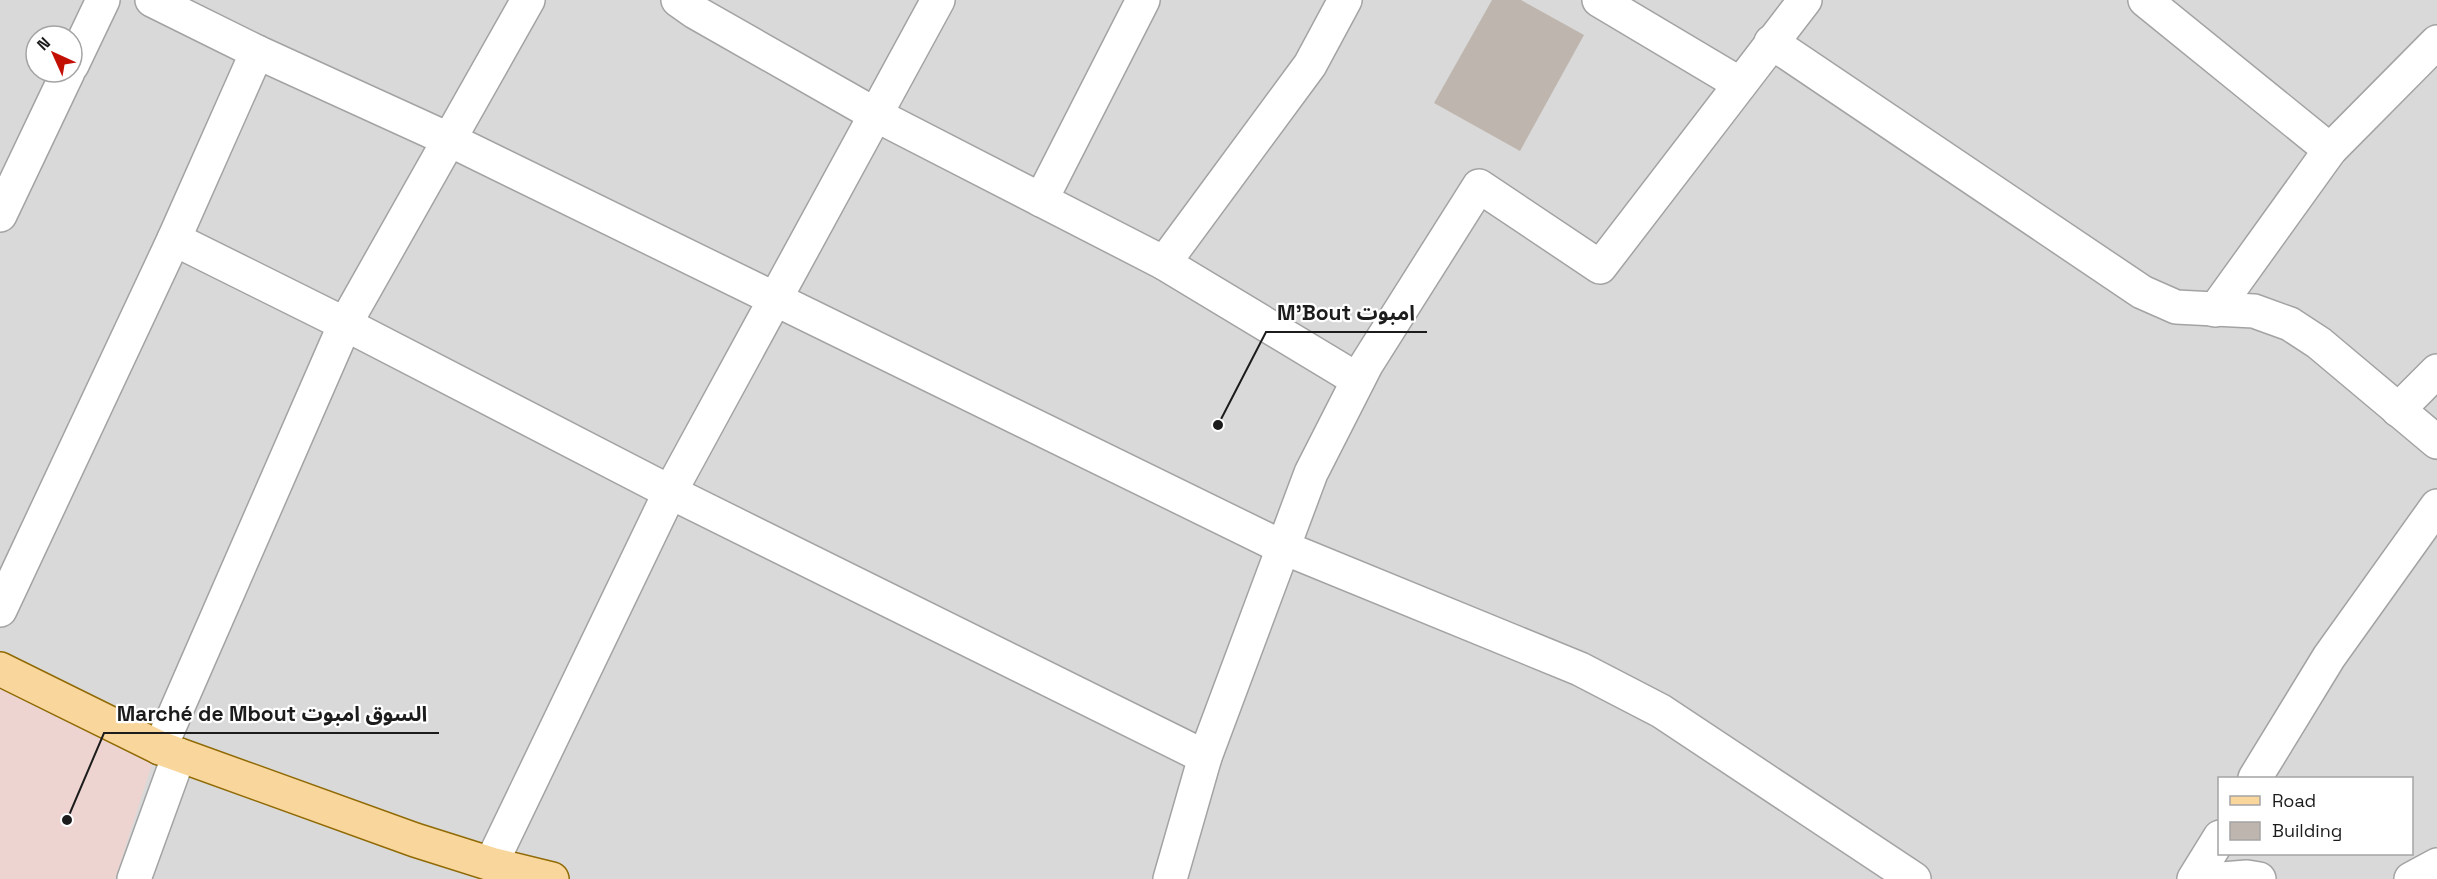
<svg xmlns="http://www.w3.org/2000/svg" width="2437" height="879" viewBox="0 0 2437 879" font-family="'Space Grotesk','Noto Sans Arabic',sans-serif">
  <rect width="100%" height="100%" fill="#edeae2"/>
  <path fill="#dad9d9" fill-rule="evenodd" d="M0,0H2437V879H0ZM36,36H72V72H36ZM2220,778H2412V854H2220Z"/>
  <polygon fill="#eed4d1" points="0,687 153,761 115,879 0,879"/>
  <polygon fill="#beb6ae" points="1492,0 1521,0 1584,35 1520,151 1434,103"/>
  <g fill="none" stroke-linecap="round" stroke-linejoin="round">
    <g stroke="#a3a3a3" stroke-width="36">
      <g id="minor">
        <polyline points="152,0 257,52 450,140 1282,547 1580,669 1661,711 1914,879"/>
        <polyline points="678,0 695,12 876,115 1164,263 1358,380"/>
        <polyline points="1599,0 1740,84"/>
        <polyline points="2145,0 2330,150"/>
        <polyline points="1771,42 2142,292 2176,307 2254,311 2290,324 2319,343 2437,442"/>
        <polyline points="72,65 103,0"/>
        <polyline points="1041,200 1143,0"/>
        <polyline points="0,215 68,72"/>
        <polyline points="174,239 345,324 670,492 1205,757"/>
        <polyline points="1164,263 1310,65 1345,0"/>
        <polyline points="2215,310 2330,150 2437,42"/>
        <polyline points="2398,410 2437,371"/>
        <polyline points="0,610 174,239 257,52"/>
        <polyline points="160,748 345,324 528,0"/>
        <polyline points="2255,778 2329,657 2437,506"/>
        <polyline points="491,864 670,492 938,0"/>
        <polyline points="134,879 179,755"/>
        <polyline points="1170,879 1205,757 1311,473 1366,365 1479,186 1600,267 1805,0"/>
        <polyline points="2194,879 2220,837"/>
        <polyline points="2222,879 2247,877 2259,879"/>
        <polyline points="2411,879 2437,865"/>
      </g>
    </g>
    <g stroke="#906a04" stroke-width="36">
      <polyline id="major" points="0,669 160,748 415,840 491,864 552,879"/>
    </g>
    <use href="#minor" stroke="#fff" stroke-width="33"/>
    <use href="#major" stroke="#f9d69b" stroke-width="33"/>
  </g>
  <path fill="none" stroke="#1c1c1c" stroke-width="2" d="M1218 425L1266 332H1427M67 820L104 733H439"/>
  <g fill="#1c1c1c" stroke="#fff" stroke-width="2">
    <circle cx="1218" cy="425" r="6"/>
    <circle cx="67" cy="820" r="6"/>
  </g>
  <g font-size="21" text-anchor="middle" font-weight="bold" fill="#1c1c1c" stroke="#fff" stroke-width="4.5" stroke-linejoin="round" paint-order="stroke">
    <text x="1346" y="320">M'Bout امبوت</text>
    <text x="272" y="721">Marché de Mbout السوق امبوت</text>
  </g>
  <rect x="2218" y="777" width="195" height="78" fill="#ffffff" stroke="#a4a4a4" stroke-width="1.5"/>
  <rect x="2230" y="796" width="30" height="9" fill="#f9d69b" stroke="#a4a4a4" stroke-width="1.5"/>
  <text x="2272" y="807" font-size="18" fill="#1c1c1c">Road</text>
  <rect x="2230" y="822" width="30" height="18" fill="#beb6ae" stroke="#a4a4a4" stroke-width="1.5"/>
  <text x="2272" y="837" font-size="18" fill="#1c1c1c">Building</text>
  <g transform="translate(54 54) rotate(315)"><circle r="28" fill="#ffffff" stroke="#a4a4a4" stroke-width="1.5"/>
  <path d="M0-4.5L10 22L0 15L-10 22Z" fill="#c31005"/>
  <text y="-9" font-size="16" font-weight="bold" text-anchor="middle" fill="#1c1c1c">N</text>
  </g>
</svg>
